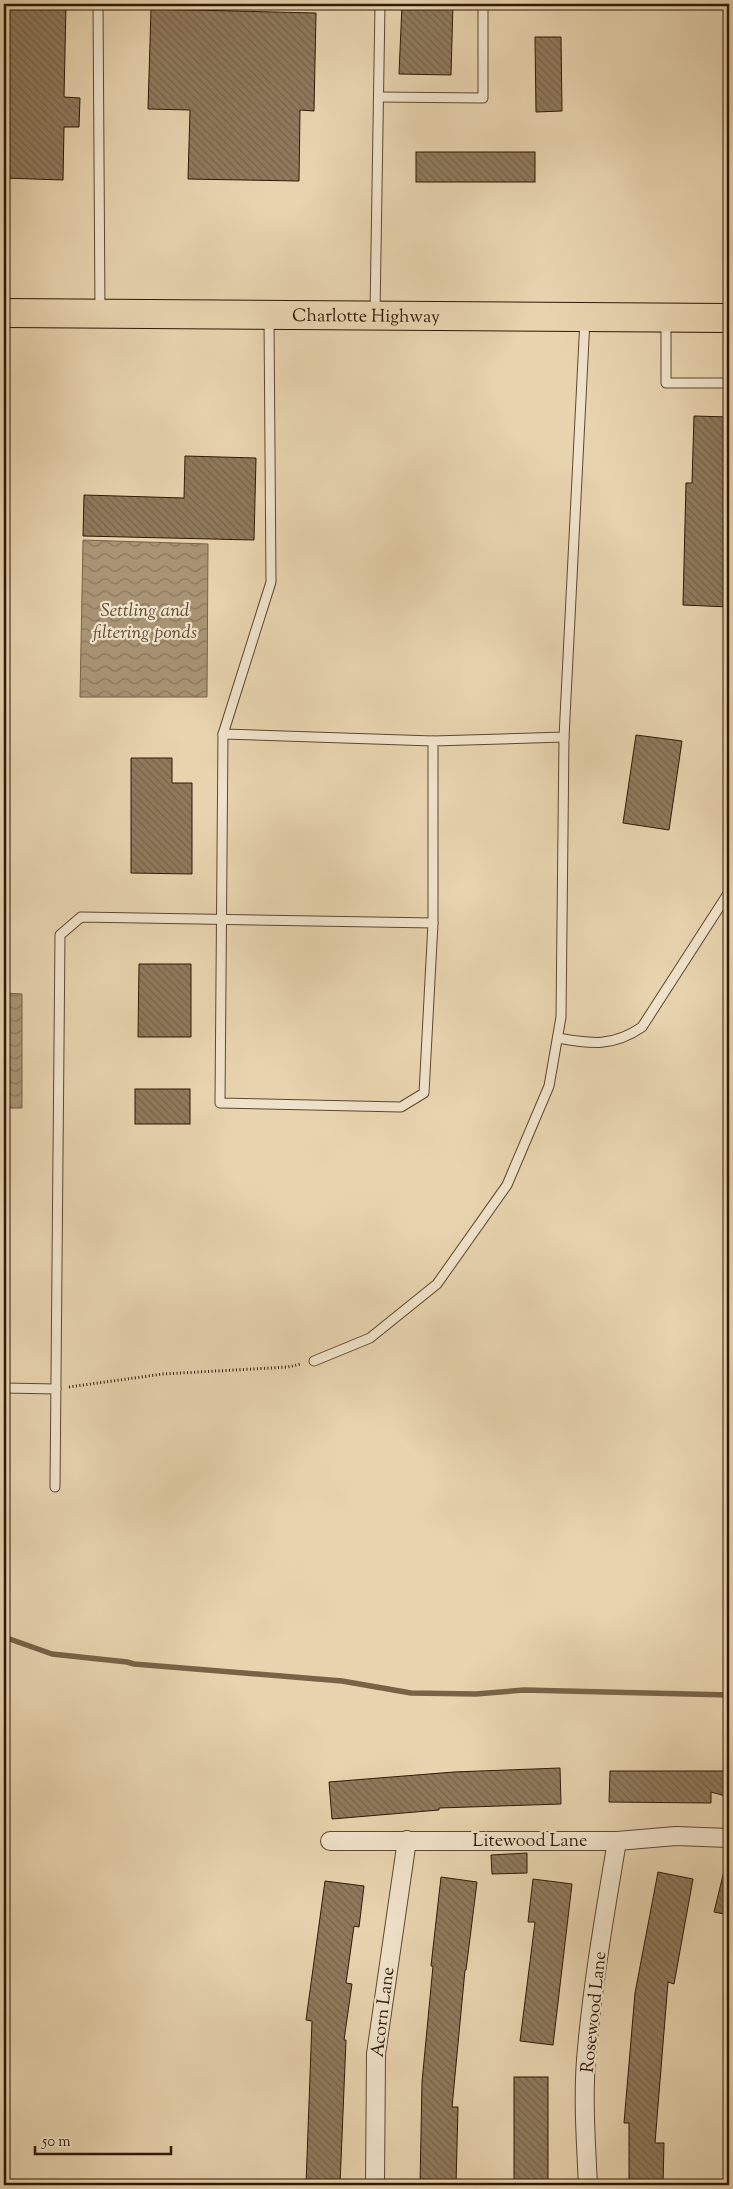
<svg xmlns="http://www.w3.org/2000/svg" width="733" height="2189" viewBox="0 0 733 2189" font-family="'Sorts Mill Goudy',serif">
  <defs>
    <pattern id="water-waves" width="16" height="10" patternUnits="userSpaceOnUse" patternTransform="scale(1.25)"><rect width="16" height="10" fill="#a89474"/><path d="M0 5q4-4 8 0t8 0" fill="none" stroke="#89785d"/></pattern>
    <pattern id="building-back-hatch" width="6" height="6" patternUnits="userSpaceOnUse" patternTransform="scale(1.25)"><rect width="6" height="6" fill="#8f7a5c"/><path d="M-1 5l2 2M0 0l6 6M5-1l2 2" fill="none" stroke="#75634a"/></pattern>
  </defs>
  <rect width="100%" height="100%" fill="#e7d3ae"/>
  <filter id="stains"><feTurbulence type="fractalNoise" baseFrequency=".004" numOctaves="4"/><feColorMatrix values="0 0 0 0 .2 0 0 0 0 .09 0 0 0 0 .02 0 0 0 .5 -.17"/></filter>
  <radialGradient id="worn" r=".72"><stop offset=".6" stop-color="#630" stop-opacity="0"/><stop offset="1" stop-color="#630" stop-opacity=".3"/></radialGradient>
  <g fill="url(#water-waves)" stroke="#786347">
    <polygon points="83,540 208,544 207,697 80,697"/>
    <polygon points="4,993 22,994 22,1108 4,1108"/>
  </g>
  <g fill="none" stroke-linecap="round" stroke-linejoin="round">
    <polyline stroke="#786347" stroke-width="5.5" points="4,1637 52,1654 127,1662 134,1664 342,1681 411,1693 476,1694 524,1690 729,1695"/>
  </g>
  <g fill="url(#building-back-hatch)" stroke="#2f1904">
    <polygon points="4,4 66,4 64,97 80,98 79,127 64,127 63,180 4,178"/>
    <polygon points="402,4 453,4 451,75 399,74"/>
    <polygon points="151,9 316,13 314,111 300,110 299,181 188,179 190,110 148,109"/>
    <polygon points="535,37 561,37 562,111 536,112"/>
    <rect x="416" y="152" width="119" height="30"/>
    <polygon points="694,416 729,417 729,607 683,605 686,483 692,483"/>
    <polygon points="185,456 256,458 254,540 83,536 84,495 184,498"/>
    <polygon points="636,735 682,741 669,830 623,823"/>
    <polygon points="131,758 172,758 172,783 192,783 192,874 131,873"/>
    <polygon points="139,964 191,964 191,1037 138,1037"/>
    <rect x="135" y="1089" width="55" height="35"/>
    <polygon points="560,1768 561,1804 439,1808 439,1810 332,1819 329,1782 454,1772"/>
    <polygon points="610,1771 729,1771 729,1797 711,1792 711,1803 609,1802"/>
    <polygon points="527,1853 527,1873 492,1874 491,1855"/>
    <polygon points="724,1871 729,1871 729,1915 714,1912"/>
    <polygon points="658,1872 693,1879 674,1984 668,1982 655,2143 664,2143 663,2185 629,2185 629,2123 624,2123 635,1993"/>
    <polygon points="441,1877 477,1882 466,1970 465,1970 452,2107 458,2107 456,2185 420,2185 422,2082 433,1966 431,1966"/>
    <polygon points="533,1879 572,1884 553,2045 520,2041 535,1922 528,1922"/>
    <polygon points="325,1881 364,1886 359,1927 354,1926 346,1983 352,1984 344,2040 346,2040 340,2185 306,2185 312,2021 306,2020"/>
    <rect x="514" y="2077" width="34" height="108"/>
  </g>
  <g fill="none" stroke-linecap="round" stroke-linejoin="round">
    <g stroke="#5d482e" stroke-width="11">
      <g id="service">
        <polyline points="98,4 100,311"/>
        <polyline points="379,97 483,98 483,4"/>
        <polyline points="375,313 380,4"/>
        <polyline points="269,318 271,582 223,734 220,1103 401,1107 424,1093 433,923 433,741 564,737 585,319"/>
        <polyline points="666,319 666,383 729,383"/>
        <polyline points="223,734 433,741"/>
        <path d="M558,1038C591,1044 613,1047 642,1027L729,892"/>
        <polyline points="314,1361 370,1338 437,1284 507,1185 549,1086 561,1017 564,737"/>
        <polyline points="4,1388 56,1389"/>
        <polyline points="55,1487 60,935 81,917 433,923"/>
      </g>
    </g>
    <g stroke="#5d482e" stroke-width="20">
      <g id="minor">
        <polyline points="330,1841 617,1841 676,1836 729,1838"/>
        <polyline points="375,2185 376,2054 407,1840"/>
        <path d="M588,2185C586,2144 583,2101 586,2060C592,1986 605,1913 617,1841"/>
      </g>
    </g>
    <g stroke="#2f1904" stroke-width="30">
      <g id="primary">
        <path id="s1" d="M4,313L729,318"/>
      </g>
    </g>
    <polyline stroke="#2f1904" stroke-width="3" stroke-dasharray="1 2.5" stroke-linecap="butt" points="69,1387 163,1374 288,1367 301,1364"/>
    <use href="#service" stroke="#efe2ca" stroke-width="9"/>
    <use href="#minor" stroke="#efe2ca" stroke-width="18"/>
    <use href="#primary" stroke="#e7d3ae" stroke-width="28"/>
  </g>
  <g text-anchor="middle" stroke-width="4.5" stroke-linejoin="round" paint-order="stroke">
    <g font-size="18" fill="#2f1904" stroke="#efe2ca">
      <text dy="6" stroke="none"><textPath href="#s1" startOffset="362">Charlotte Highway</textPath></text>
      <text x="530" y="1846">Litewood Lane</text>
      <text transform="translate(382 2012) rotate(-83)" y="6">Acorn Lane</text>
      <text transform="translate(593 2012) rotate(-84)" y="6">Rosewood Lane</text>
    </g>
    <g font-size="19" font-style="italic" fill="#5f4a31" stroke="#efe2ca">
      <text x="145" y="616">Settling and<tspan x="145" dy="22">filtering ponds</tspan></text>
    </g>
  </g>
  <rect width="733" height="2189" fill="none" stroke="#e7d3ae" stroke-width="20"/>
  <rect x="5" y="5" width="723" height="2179" fill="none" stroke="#2f1904" stroke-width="2.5"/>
  <rect x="10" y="10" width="713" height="2169" fill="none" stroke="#2f1904"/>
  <path d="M35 2146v8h136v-8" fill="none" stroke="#2f1904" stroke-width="2.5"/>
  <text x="42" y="2146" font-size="15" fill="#2f1904" stroke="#efe2ca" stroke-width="4" paint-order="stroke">50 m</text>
  <rect width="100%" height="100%" filter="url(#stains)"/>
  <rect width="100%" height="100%" fill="url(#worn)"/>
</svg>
